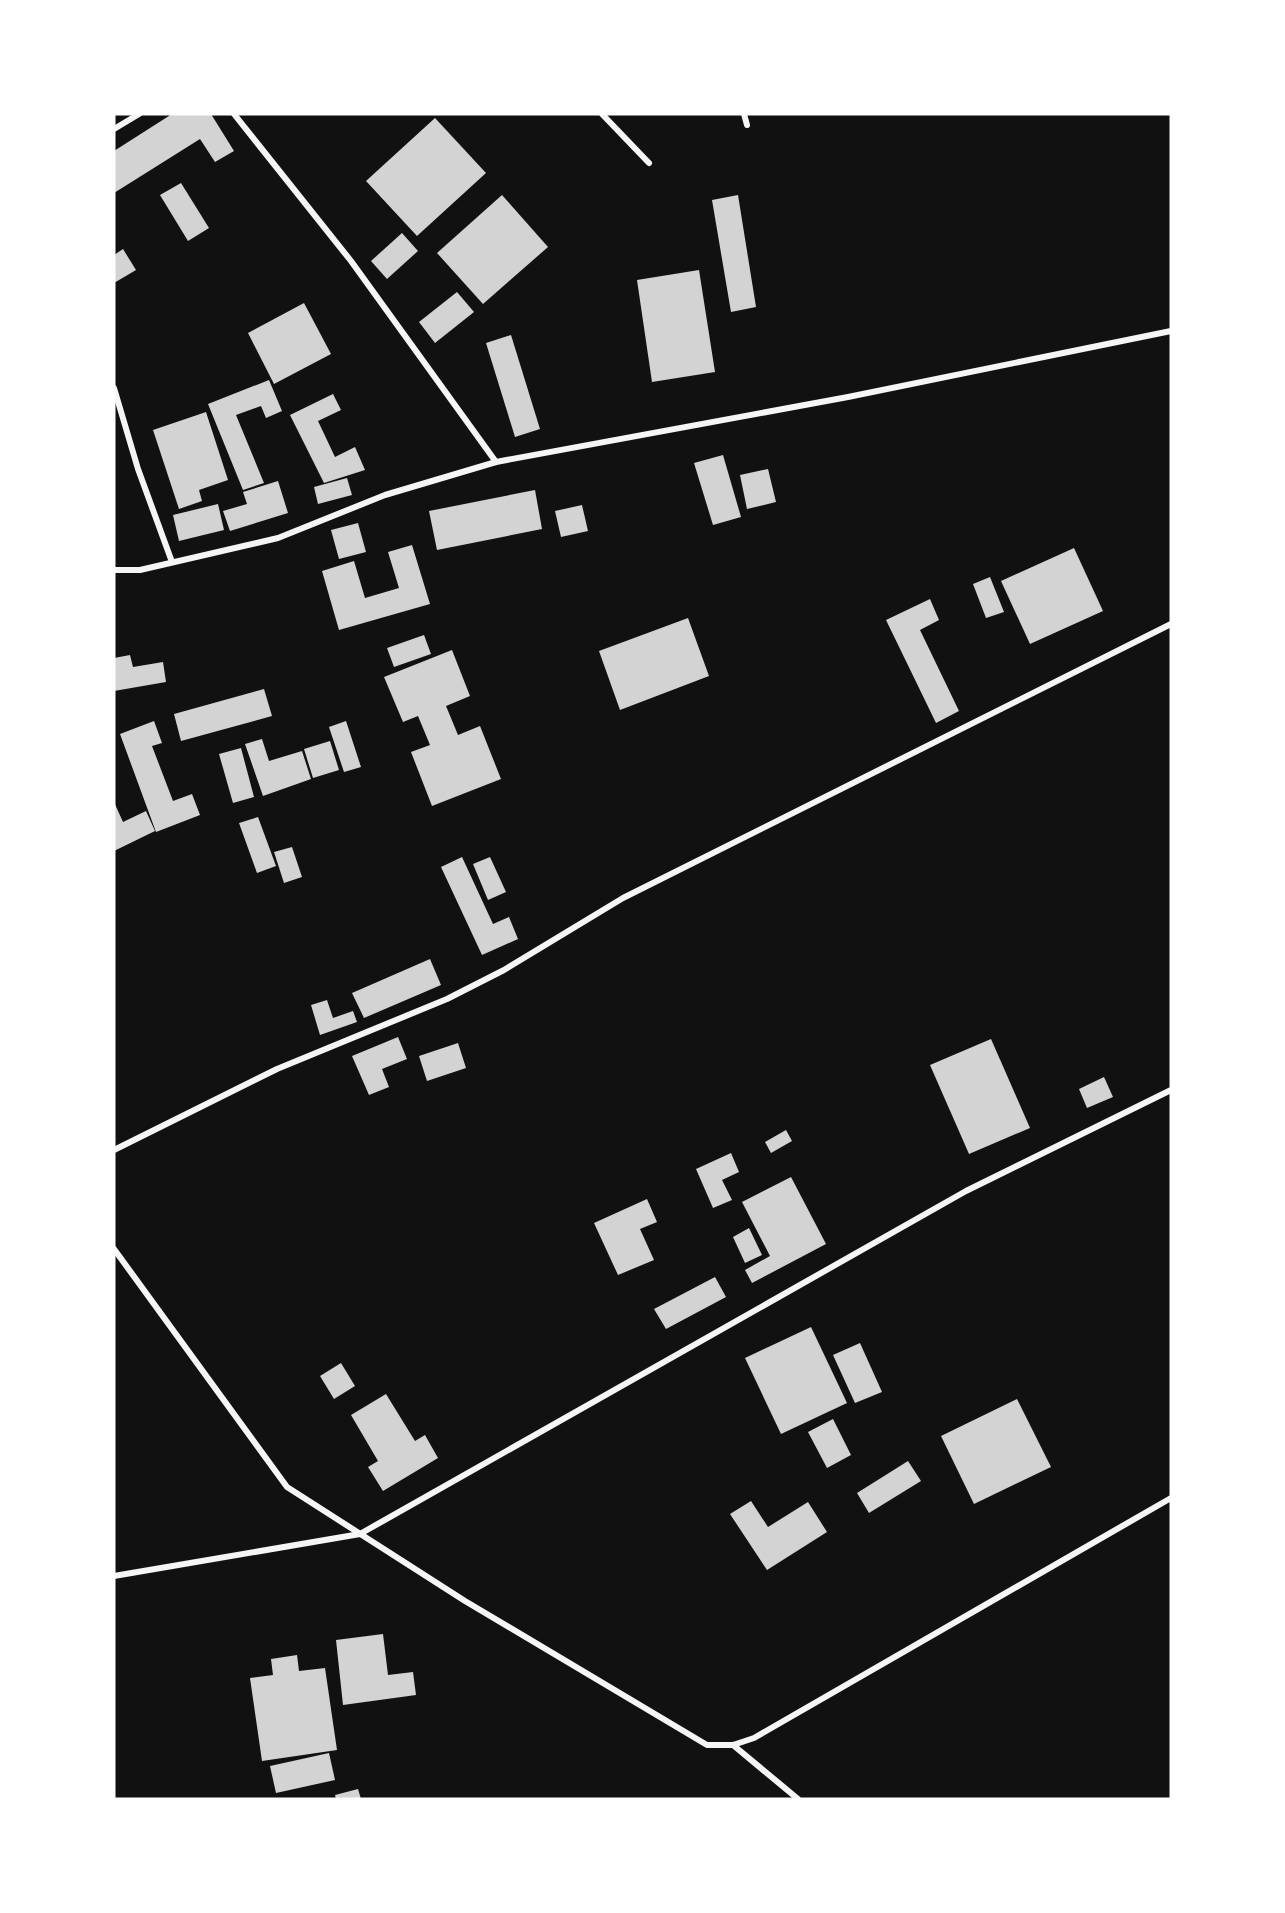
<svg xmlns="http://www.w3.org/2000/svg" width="1285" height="1913" viewBox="0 0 1285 1913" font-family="Raleway,sans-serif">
  <rect width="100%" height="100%" fill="#111"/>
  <g fill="#d3d3d3">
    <polygon points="172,114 211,114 234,151 215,162 200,139 114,193 114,151"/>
    <polygon points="435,118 486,173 417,236 366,181"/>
    <polygon points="181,183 209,228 188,241 160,195"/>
    <polygon points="502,195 548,247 483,304 437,253"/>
    <polygon points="738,195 756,307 731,312 712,200"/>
    <polygon points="402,233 418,251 387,279 371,261"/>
    <polygon points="123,249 136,270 114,283 114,255"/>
    <polygon points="699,270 715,372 652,382 637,280"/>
    <polygon points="457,292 474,312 435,343 419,322"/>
    <polygon points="304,303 331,354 274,384 248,333"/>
    <polygon points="511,335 540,429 515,437 486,343"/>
    <polygon points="269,380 282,411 266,418 261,406 236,415 264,483 243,490 208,404"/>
    <polygon points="333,394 341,410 318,421 335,457 355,447 365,470 324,483 290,415"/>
    <polygon points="206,412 228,480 199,490 202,501 179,509 153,430"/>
    <polygon points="723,455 741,517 713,525 694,463"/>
    <polygon points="768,469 776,502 747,509 740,475"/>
    <polygon points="347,478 352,495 318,504 314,487"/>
    <polygon points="278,481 288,513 230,531 223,511 247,504 243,492"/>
    <polygon points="535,490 542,529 437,550 429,511"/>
    <polygon points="218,504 224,530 179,541 173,515"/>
    <polygon points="582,505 588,531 561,537 555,511"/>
    <polygon points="358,523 366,552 339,559 331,530"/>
    <polygon points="412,545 430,604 339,630 322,571 354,561 365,598 399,588 388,552"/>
    <polygon points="1074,548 1103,611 1030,644 1001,581"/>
    <polygon points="990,577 1004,612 986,618 973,584"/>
    <polygon points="930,599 939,620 920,630 959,711 936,723 886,620"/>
    <polygon points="688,618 709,676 620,710 599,651"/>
    <polygon points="424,635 431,654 394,667 387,648"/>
    <polygon points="452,650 470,696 446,706 458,735 480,726 501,779 432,806 411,752 430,745 418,716 403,722 384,677"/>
    <polygon points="130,655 133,667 163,662 166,682 114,691 114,658"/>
    <polygon points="264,689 272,716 181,741 174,714"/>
    <polygon points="154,721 162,743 152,746 173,801 192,794 200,815 156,832 120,734"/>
    <polygon points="346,721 361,767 344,772 329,727"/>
    <polygon points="262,739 269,761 302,751 311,779 263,796 245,744"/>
    <polygon points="330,741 339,770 313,778 304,749"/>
    <polygon points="241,748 254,797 233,803 219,754"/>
    <polygon points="114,802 123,822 146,811 155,831 114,851"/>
    <polygon points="258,817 276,866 257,873 239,823"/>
    <polygon points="292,847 302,877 284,883 274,852"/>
    <polygon points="462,857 493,924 509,917 518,939 482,955 441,867"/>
    <polygon points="490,857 506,892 488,900 473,864"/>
    <polygon points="430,959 441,985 364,1018 352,993"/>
    <polygon points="327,1000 333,1018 353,1011 357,1022 320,1035 311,1005"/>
    <polygon points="398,1037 407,1059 382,1069 389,1087 369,1095 352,1056"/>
    <polygon points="991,1039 1030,1128 969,1154 930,1065"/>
    <polygon points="458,1043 466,1068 427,1081 419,1056"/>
    <polygon points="1104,1077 1113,1097 1087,1108 1079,1089"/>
    <polygon points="786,1130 792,1141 771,1153 765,1142"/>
    <polygon points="731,1153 739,1172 722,1180 732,1200 713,1208 696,1169"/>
    <polygon points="791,1177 826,1244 752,1283 745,1270 770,1256 742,1202"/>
    <polygon points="647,1199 657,1222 640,1229 654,1260 618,1275 594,1223"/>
    <polygon points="749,1228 762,1255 745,1263 733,1237"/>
    <polygon points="715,1277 726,1297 666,1329 654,1309"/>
    <polygon points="811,1327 847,1403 781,1434 745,1358"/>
    <polygon points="860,1343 882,1392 855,1403 833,1355"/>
    <polygon points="341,1363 355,1386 334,1399 320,1376"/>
    <polygon points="386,1394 415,1441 425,1435 438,1458 383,1491 368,1467 378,1461 351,1415"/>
    <polygon points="1017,1399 1051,1467 974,1504 941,1436"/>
    <polygon points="833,1419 851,1455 827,1468 808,1432"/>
    <polygon points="908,1461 921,1481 869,1513 857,1493"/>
    <polygon points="751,1501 768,1527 808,1502 827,1532 767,1570 730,1514"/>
    <polygon points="383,1634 388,1675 413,1672 416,1695 343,1705 336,1640"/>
    <polygon points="297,1655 299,1671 325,1668 337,1750 262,1761 250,1678 273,1675 271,1659"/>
    <polygon points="329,1753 335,1780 276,1793 270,1766"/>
    <polygon points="358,1789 361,1799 336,1799 335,1795"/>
  </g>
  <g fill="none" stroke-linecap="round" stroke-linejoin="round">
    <g stroke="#f5f5f5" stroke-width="6">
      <polyline points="234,114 351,261 496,462"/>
      <polyline points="602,114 649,163"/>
      <polyline points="744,114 747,125"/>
      <polyline points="114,129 139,114"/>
      <polyline points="114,388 138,469 172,562"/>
      <polyline points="114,570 140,570 278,538 385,495 496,462 848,397 1171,331"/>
      <polyline points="114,1150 277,1069 447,999 504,970 623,898 1171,624"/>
      <polyline points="114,1249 287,1487 465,1601 707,1745 733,1745 754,1738 1171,1498"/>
      <polyline points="114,1576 360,1534 966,1191 1171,1090"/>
      <polyline points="733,1745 798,1799"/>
    </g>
  </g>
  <rect width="1285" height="1913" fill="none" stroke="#ffffff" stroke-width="231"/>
</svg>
